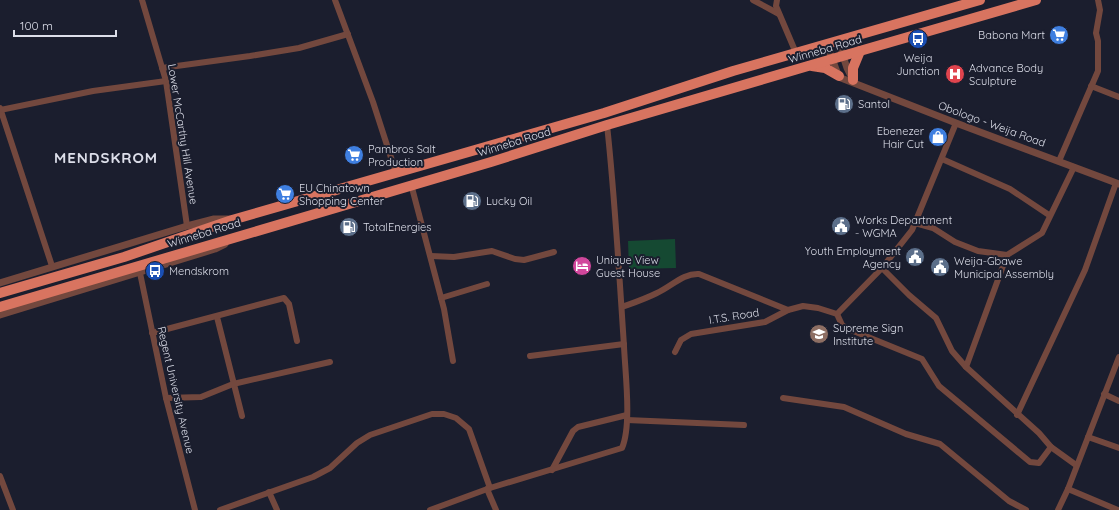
<svg xmlns="http://www.w3.org/2000/svg" width="1119" height="510" viewBox="0 0 1119 510" font-family="Quicksand,sans-serif">
  <rect width="100%" height="100%" fill="#1b1e2e"/>
  <polygon fill="#154932" points="675,239 676,268 629,269 628,241"/>
  <g fill="none" stroke-linecap="round" stroke-linejoin="round">
    <g stroke="#73483e" stroke-width="6">
      <polyline points="142,0 166,81 187,226"/>
      <polyline points="335,0 373,102 396,173"/>
      <polyline points="753,0 779,14"/>
      <polyline points="777,0 776,6 796,53"/>
      <polyline points="162,68 250,56 299,48 348,34"/>
      <polyline points="1091,86 1119,97"/>
      <polyline points="0,108 52,266"/>
      <polyline points="0,110 93,91 166,81"/>
      <polyline points="942,159 1010,189 1049,215"/>
      <polyline points="1059,161 1098,71 1098,41 1096,33 1100,10 1098,0"/>
      <polyline points="411,184 444,309 453,361"/>
      <polyline points="915,223 933,228 955,242 978,251 1007,255"/>
      <polyline points="431,256 454,257 492,251 515,259 524,260 554,252"/>
      <polyline points="882,268 909,295 936,318 952,351 966,367 1039,433 1051,447 1076,465"/>
      <polyline points="140,273 166,398 195,510"/>
      <polyline points="441,298 487,284"/>
      <path d="M622,307C633,303 645,299 657,293C671,287 683,273 699,274L788,310"/>
      <polyline points="837,314 842,325 846,328 922,359 939,386 1030,462 1039,463 1051,447"/>
      <polyline points="217,317 242,416"/>
      <polyline points="152,333 284,298 289,304 297,341"/>
      <polyline points="675,352 681,340 691,334 765,322 788,310 803,306 818,308 837,314 882,268 912,230 956,123"/>
      <polyline points="530,356 624,344"/>
      <polyline points="966,367 1007,255 1042,233 1074,167"/>
      <polyline points="1104,394 1119,401"/>
      <polyline points="166,398 201,397 233,384 330,362"/>
      <polyline points="783,398 844,407 906,434 940,444 1009,501 1026,510"/>
      <polyline points="1017,415 1085,270 1116,183"/>
      <polyline points="627,420 744,425"/>
      <polyline points="1088,437 1119,448"/>
      <polyline points="552,470 573,431 578,427 627,415"/>
      <polyline points="0,476 13,510"/>
      <polyline points="487,489 496,510"/>
      <polyline points="1068,489 1118,510"/>
      <polyline points="269,492 277,510"/>
      <polyline points="220,510 313,477 330,468 357,443 370,435 432,414 444,414 456,418 469,429 490,488"/>
      <path d="M430,510L490,488L622,448C632,425 625,371 624,346C619,272 615,198 607,125"/>
      <polyline points="1058,510 1068,489 1119,357"/>
    </g>
    <g stroke="#73483e" stroke-width="7">
      <polyline points="838,41 847,68 852,78"/>
      <polyline points="827,45 837,72 841,78 956,123 1119,184"/>
      <polyline points="0,283 187,226 214,219 228,219"/>
      <polyline points="0,315 215,249 225,244"/>
    </g>
    <g stroke="#d87460" stroke-width="10">
      <polyline points="812,66 825,68 839,76"/>
      <polyline points="853,80 853,68 860,51"/>
      <polyline points="0,293 124,257 232,220 604,113 733,71 980,0"/>
      <polyline points="0,307 491,162 607,125 808,66 1036,0"/>
    </g>
  </g>
  <defs>
    <g id="supermarket-disc" transform="scale(1)"><circle r="9.5" fill="#3f7fe0" stroke="#1b1e2e"/><path d="M-6-5.5h2.5l.6 2H6L4.5 2H-2.5L-4.4-4H-6ZM-1.5 3.2a1.3 1.3 0 1 0 .1 0ZM3 3.2a1.3 1.3 0 1 0 .1 0Z" fill="#fff"/></g>
    <g id="bus-disc" transform="scale(1)"><circle r="9.5" fill="#1a4fb4" stroke="#1b1e2e"/><path d="M-5-6H5V4H4V6H2V4H-2V6H-4V4H-5ZM-3.5-4V0h7V-4ZM-3.5 1.2v1.5H-2V1.2ZM2 1.2v1.5H3.5V1.2Z" fill="#fff"/></g>
    <g id="hospital-disc" transform="scale(1)"><circle r="9.5" fill="#e0444e" stroke="#1b1e2e"/><path d="M-5-5h3v3.5h4V-5h3V5h-3V1.5h-4V5h-3Z" fill="#fff"/></g>
    <g id="fuel-disc" transform="scale(1)"><circle r="9.5" fill="#5c6f8a" stroke="#1b1e2e"/><path d="M-5.5-6h7V0h2V4h1.3V-2.5L3-4.5l.8-.8L6-3V5H2.5V1h-1V6h-7ZM-4.2-4.7v3.2H.2V-4.7Z" fill="#fff"/></g>
    <g id="shop-disc" transform="scale(1)"><circle r="9.5" fill="#3f7fe0" stroke="#1b1e2e"/><path d="M-5-2.5h2.3a2.7 3.5 0 0 1 5.4 0H5L5.5 6h-11ZM-1.5-2.5h3a1.5 2.3 0 0 0-3 0Z" fill="#fff"/></g>
    <g id="civic-disc" transform="scale(1)"><circle r="9.5" fill="#5c6f8a" stroke="#1b1e2e"/><path d="M-.6-6.5H3V-4.5H.6V-3L4-1V1h2V6H-6V1h2V-1L-.6-3ZM-1.2 2.5V6h2.4V2.5Z" fill="#fff"/></g>
    <g id="hotel-disc" transform="scale(1)"><circle r="9.5" fill="#d1479c" stroke="#1b1e2e"/><path d="M-6-4.5h1.5V1H6V5H4.5V3h-9V5H-6ZM-4 0a1.8 1.8 0 1 1 3.6 0ZM.5 0V-2.5h3Q6-2.5 6 0Z" fill="#fff"/></g>
    <g id="university-disc" transform="scale(1)"><circle r="9.5" fill="#8d6e63" stroke="#1b1e2e"/><path d="M0-5L7-2L0 1L-7-2ZM-4 1L0 2.5L4 1V4Q0 6-4 4Z" fill="#fff"/></g>
  </defs>
  <g fill-rule="evenodd">
    <use href="#supermarket-disc" x="1059" y="35"/>
    <use href="#bus-disc" x="918" y="39"/>
    <use href="#hospital-disc" x="955" y="74"/>
    <use href="#fuel-disc" x="844" y="104"/>
    <use href="#shop-disc" x="938" y="137"/>
    <use href="#supermarket-disc" x="354" y="155"/>
    <use href="#supermarket-disc" x="285" y="194"/>
    <use href="#fuel-disc" x="472" y="201"/>
    <use href="#civic-disc" x="841" y="226"/>
    <use href="#fuel-disc" x="349" y="227"/>
    <use href="#civic-disc" x="915" y="257"/>
    <use href="#hotel-disc" x="582" y="266"/>
    <use href="#civic-disc" x="940" y="267"/>
    <use href="#bus-disc" x="155" y="271"/>
    <use href="#university-disc" x="819" y="334"/>
  </g>
  <g text-anchor="middle" stroke-width="4" stroke-linejoin="round" paint-order="stroke">
    <g font-size="11" fill="#dcdee9" stroke="#1b1e2e" text-anchor="start">
      <text x="1045" y="39" text-anchor="end">Babona Mart</text>
      <text x="918" y="62" text-anchor="middle">Weija<tspan x="918" dy="13">Junction</tspan></text>
      <text x="969" y="72">Advance Body<tspan x="969" dy="13">Sculpture</tspan></text>
      <text x="858" y="108">Santol</text>
      <text x="924" y="135" text-anchor="end">Ebenezer<tspan x="924" dy="13">Hair Cut</tspan></text>
      <text x="368" y="153">Pambros Salt<tspan x="368" dy="13">Production</tspan></text>
      <text x="299" y="192">EU Chinatown<tspan x="299" dy="13">Shopping Center</tspan></text>
      <text x="486" y="205">Lucky Oil</text>
      <text x="855" y="224">Works Department<tspan x="855" dy="13">- WGMA</tspan></text>
      <text x="363" y="231">TotalEnergies</text>
      <text x="901" y="255" text-anchor="end">Youth Employment<tspan x="901" dy="13">Agency</tspan></text>
      <text x="596" y="264">Unique View<tspan x="596" dy="13">Guest House</tspan></text>
      <text x="954" y="265">Weija-Gbawe<tspan x="954" dy="13">Municipal Assembly</tspan></text>
      <text x="169" y="275">Mendskrom</text>
      <text x="833" y="332">Supreme Sign<tspan x="833" dy="13">Institute</tspan></text>
    </g>
    <g font-size="11" fill="#dcdee9" stroke="#1b1e2e">
      <text transform="translate(825 49) rotate(-16)" y="4">Winneba Road</text>
      <text transform="translate(992 124) rotate(20)" y="4">Obologo - Weija Road</text>
      <text transform="translate(183 134) rotate(81)" y="4">Lower McCarthy Hill Avenue</text>
      <text transform="translate(514 142) rotate(-17)" y="4">Winneba Road</text>
      <text transform="translate(204 233) rotate(-17)" y="4">Winneba Road</text>
      <text transform="translate(734 316) rotate(-9)" y="4">I.T.S. Road</text>
      <text transform="translate(176 390) rotate(77)" y="4">Regent University Avenue</text>
    </g>
    <g font-size="15" font-weight="bold" letter-spacing="1" fill="#dcdee9" stroke="#1b1e2e">
      <text x="106" y="163">MENDSKROM</text>
    </g>
  </g>
  <path d="M14 30v6h102v-6" fill="none" stroke="#dcdee9" stroke-width="2"/>
  <text x="20" y="30" font-size="12" fill="#dcdee9" stroke="#1b1e2e" stroke-width="3" paint-order="stroke">100 m</text>
</svg>
